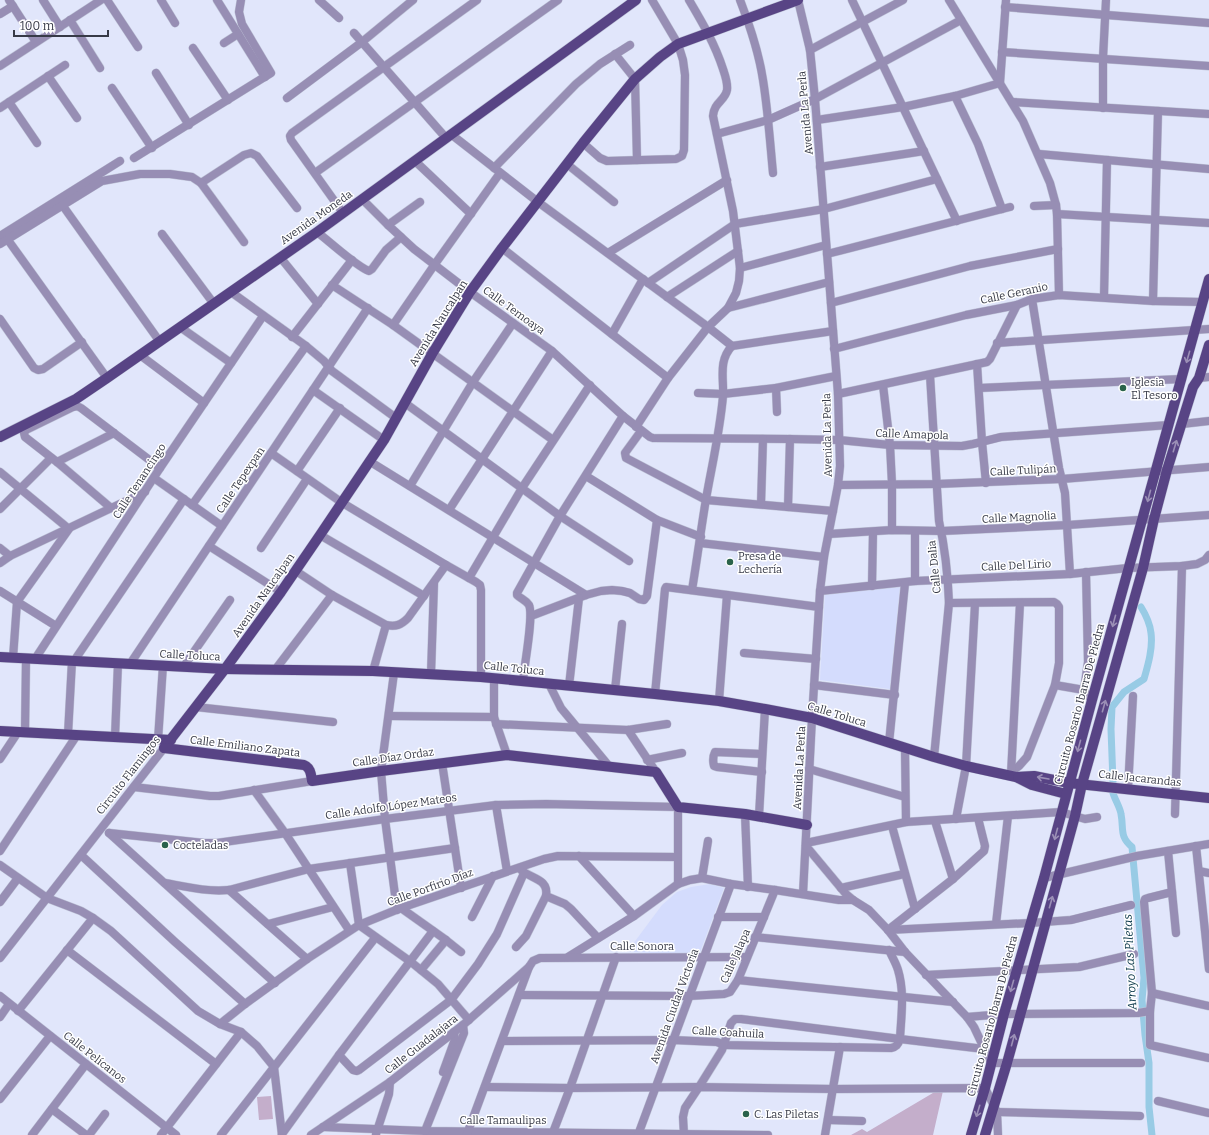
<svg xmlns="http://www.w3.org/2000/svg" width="1209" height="1135" viewBox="0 0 1209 1135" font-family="Bitter,serif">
  <rect width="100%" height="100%" fill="#e1e6fb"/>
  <g fill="#d4dcfd">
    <polygon points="900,587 890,689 820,680 825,593"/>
    <polygon points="710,884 724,888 699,955 627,952 662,905 677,892 691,887"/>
  </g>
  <g fill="#c4aecb">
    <polygon points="938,1090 943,1091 933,1135 851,1135 862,1129 867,1132"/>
    <polygon points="271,1096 273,1119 259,1120 257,1097"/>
  </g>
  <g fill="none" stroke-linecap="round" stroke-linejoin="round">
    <g stroke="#98cbe5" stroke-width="7">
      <path d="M1113,782L1111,729L1112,707L1124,692L1144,679C1148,665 1153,648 1151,633C1150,624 1146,615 1141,607"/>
      <path d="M1113,793C1115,800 1120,807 1121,814C1124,829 1119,836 1132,847L1144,978L1142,1000L1145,1035L1149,1063V1107L1152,1135"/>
    </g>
    <g stroke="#bfc4d7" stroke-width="9">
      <g id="minor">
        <polyline points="9,0 36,42"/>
        <polyline points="43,0 60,27"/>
        <polyline points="107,0 138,47"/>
        <polyline points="161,0 175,23"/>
        <polyline points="217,0 265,77"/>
        <polyline points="319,0 339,18"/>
        <path d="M689,0C702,22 715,44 723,69C725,75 728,83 727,90C725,101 714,102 713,116L733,211L740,268L739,281L736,293L728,308"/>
        <path d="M740,0C750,26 759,53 763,80C768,111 770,142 773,173"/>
        <polyline points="798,0 810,50 815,99 838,394 840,466 838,485 824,557 820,591 812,718 803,894"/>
        <polyline points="852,0 957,221"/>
        <polyline points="949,0 1023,121 1050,183 1056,205 1057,214 1059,295"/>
        <polyline points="1005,7 1209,23"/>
        <polyline points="0,14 13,6"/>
        <polyline points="70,20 100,68"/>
        <polyline points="354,33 446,138"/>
        <polyline points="224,43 238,34"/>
        <polyline points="193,48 228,100"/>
        <polyline points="810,50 903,0"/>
        <polyline points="1002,52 1209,66"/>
        <polyline points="615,54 635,79 637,160"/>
        <polyline points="0,66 101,0"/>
        <polyline points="156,73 189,125"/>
        <polyline points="48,76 77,118"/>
        <polyline points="112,88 152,148"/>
        <polyline points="955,96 978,144 1002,209"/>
        <polyline points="287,98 362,42 413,0"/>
        <polyline points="9,102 37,143"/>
        <polyline points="1012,102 1209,114"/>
        <polyline points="0,108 65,65"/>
        <polyline points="1103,108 1103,58 1106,0"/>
        <polyline points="817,120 903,107 955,96 1000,83 1006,0"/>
        <polyline points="717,134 768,120 815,99 961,20"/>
        <polyline points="452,135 538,202 708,327 732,346"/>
        <polyline points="583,143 600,158 607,161 676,159 682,156 684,150 685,75 683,60 678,44 652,0"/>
        <polyline points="1039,154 1209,169"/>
        <polyline points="134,158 271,73 242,24 239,12 241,0"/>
        <polyline points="415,161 471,214"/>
        <polyline points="567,164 614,202"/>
        <polyline points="820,167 924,151"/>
        <polyline points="494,168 576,84 600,64 630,45"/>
        <polyline points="315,173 558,0"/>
        <polyline points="201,183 244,155 251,153 257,156 297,208"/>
        <polyline points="362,199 388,225 414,249 470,292 552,351 623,416 650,437 653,438 790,439 839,440 890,445 962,446 973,444 1001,437 1169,425"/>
        <polyline points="63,206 160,342"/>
        <polyline points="1034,206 1056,205"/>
        <polyline points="343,213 291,140 290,136 292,133 477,0"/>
        <polyline points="1057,214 1209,223"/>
        <polyline points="388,225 420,202"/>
        <path d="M317,232C329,241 357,267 369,271L372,269L386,250L401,237"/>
        <polyline points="162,234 214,304"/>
        <polyline points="0,236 120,161"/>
        <polyline points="8,240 107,378"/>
        <polyline points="0,244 102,181 140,174 170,174 192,177 201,183 244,242"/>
        <polyline points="502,248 668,378"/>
        <polyline points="608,253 727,180"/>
        <polyline points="827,254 1010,207"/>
        <polyline points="280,257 318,304"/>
        <polyline points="740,268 826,245"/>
        <polyline points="648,283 735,224 824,209 937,179"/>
        <polyline points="332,285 393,325 553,440"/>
        <polyline points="231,292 306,346 324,361 332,371 396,418"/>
        <polyline points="667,297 738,251"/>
        <polyline points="1104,297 1107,160"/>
        <polyline points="1032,299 1059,468 1065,493 1070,574"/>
        <polyline points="1153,301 1158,111"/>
        <polyline points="831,303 970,266 1058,249"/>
        <polyline points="0,319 34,368 38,370 43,369 82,342"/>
        <polyline points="393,325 435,264 500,173"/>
        <polyline points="180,327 231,363"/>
        <polyline points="612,334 643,279"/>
        <polyline points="292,337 352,260"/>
        <polyline points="997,343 1209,329"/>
        <polyline points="732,346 833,331"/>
        <polyline points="834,349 966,315 1017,305 1032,299 1059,295 1153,301 1203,302"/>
        <polyline points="140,355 204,403"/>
        <polyline points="977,364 982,442 986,483"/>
        <path d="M930,375L939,521C945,548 948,576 949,603L934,757"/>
        <polyline points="1199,378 1209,377"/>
        <polyline points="883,385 890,445 892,484 892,530"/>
        <polyline points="776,388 777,412"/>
        <polyline points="979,388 1182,379"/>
        <polyline points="313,390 384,440"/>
        <polyline points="698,393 723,394 776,388 836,376"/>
        <polyline points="838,394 987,362 990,359 1017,305"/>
        <polyline points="405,403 560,516 629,561"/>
        <polyline points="1182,424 1209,421"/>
        <polyline points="636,427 668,378 708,327 728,308 829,282"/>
        <polyline points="641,431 625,453 626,458 706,500 833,511"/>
        <polyline points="271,453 341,502 446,565 476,582 480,585 481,590 481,677"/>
        <polyline points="369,461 586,595"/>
        <polyline points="57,462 114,433"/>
        <polyline points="297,471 340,408"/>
        <polyline points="0,472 69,529 17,602 13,658"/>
        <polyline points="586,476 657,520 701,537"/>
        <polyline points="154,478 222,526"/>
        <polyline points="838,485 937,484 1062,479 1209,467"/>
        <polyline points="410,486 473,382 513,323"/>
        <polyline points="761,504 763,439"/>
        <polyline points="192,505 306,346"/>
        <polyline points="788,507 790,439"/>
        <polyline points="111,508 57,462 25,437 24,433 26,430 73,407 77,406 81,408 160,468"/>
        <polyline points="0,509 51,458"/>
        <polyline points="449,510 552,351"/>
        <polyline points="915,531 915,581"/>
        <polyline points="829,534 892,530 942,531 1068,525 1209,515"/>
        <polyline points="320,535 424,596"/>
        <polyline points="700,543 824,557"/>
        <polyline points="209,546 281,592"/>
        <polyline points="0,548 10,556"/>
        <polyline points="261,548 307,479"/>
        <polyline points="0,563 10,556 145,492"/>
        <path d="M296,571L332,595L386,625C396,627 401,625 408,618L446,565"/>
        <polyline points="1086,572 1088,662 1084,690 1092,700"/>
        <polyline points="469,578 522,488 590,385"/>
        <polyline points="872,586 873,532"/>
        <path d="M692,590C697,560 701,529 706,499C712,465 720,431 723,396C724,378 718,361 732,346"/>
        <polyline points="0,591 56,626"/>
        <polyline points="820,591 915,581 1070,574 1128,568 1182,566 1197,564 1205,560 1209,555"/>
        <polyline points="949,603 1054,602 1057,604 1059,607 1059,663 1055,685 1027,757 1019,766 1011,772"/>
        <polyline points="531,616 586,595 601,591 612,590 622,591 630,593 639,599 644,600 647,596 657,520"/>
        <polyline points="744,653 816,659"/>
        <polyline points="35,659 160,468 263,316"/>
        <polyline points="74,661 184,499"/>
        <polyline points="130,664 313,390 368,308"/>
        <polyline points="184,666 230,600"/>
        <polyline points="275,670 332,595"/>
        <polyline points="373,671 386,625"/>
        <polyline points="394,673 381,771 385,819 397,910"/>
        <polyline points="431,674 434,583"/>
        <polyline points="494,678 494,717 507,755"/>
        <path d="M523,681C524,666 534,616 529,605C526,600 521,599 517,595V593L560,516L623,416"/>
        <polyline points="549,684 561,708 609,766"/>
        <polyline points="814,685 895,695"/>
        <polyline points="1055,685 1084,690"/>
        <polyline points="569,686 579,598"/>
        <polyline points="615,690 622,624"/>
        <polyline points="655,694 665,589 666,587 819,607"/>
        <polyline points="719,701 727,595"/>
        <polyline points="196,707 333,722"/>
        <polyline points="389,716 494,717"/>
        <polyline points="496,724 628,730 667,724"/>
        <polyline points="628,730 656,772"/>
        <polyline points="25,732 26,659"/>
        <polyline points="68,734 72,661"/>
        <polyline points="115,737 118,663"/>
        <polyline points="158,740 163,665"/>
        <polyline points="889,743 905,583"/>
        <polyline points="905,748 906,822"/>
        <polyline points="0,759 18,732"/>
        <polyline points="647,760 682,753"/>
        <polyline points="442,763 461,888"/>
        <polyline points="809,769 905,797"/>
        <path d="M762,772L717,767L714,766C713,762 713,756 715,752L762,754"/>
        <polyline points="1011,774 1020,603"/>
        <polyline points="134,787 210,796 219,796 312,781"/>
        <polyline points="1128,789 1133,696"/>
        <polyline points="254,790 285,833 349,930"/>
        <polyline points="496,805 507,871"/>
        <polyline points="745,814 748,887"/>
        <polyline points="1175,814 1182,566"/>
        <polyline points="759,816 765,709"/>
        <polyline points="956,819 966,766 975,604"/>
        <polyline points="935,821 953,879"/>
        <polyline points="892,826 915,909"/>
        <polyline points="109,833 204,843 217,843 385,819 496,805 546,804 678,807 678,884"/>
        <polyline points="109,833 275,983"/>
        <polyline points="806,843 906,822 1061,812 1085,819 1097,817"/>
        <polyline points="806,846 846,894 853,900 869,910 888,930 905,952 967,1017 974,1027 991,1063 1141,1063"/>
        <polyline points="1196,846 1209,969"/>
        <polyline points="0,851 77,735"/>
        <polyline points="1168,851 1176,933"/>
        <polyline points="81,855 174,941 245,1004"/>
        <polyline points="579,856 634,916"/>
        <polyline points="350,863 359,925 411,962 438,984 469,1020"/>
        <polyline points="0,865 47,898 81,911 93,918 111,931 198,1011 220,1024 241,1032 257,1046 274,1067 282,1135"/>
        <polyline points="1199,871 1209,873"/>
        <polyline points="702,878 708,841"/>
        <polyline points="1044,878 1137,856 1209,844"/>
        <path d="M165,883C187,887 207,892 229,890L309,869L455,848"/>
        <polyline points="841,888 904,874"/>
        <polyline points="229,890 307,959"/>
        <polyline points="1172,892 1148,898 1145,899 1144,902 1152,993 1150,1011 1150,1045 1209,1058"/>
        <polyline points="546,896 565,904 571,909 598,938"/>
        <polyline points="0,902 18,878"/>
        <polyline points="401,908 446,940 461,952"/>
        <polyline points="472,917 493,876"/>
        <polyline points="718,917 764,917"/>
        <polyline points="268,924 333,907"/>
        <polyline points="996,924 1008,816"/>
        <polyline points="888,930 1030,923 1071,920 1131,905"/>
        <polyline points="888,930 953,879 984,851 985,846 978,818"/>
        <polyline points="755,937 905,952"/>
        <path d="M516,947L526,936L546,896C549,878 530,879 520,869"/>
        <polyline points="67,950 216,1064"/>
        <polyline points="568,957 634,916 678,884 690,880 702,878 731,884 775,890 839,900 853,900"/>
        <polyline points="0,958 164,748"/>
        <polyline points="421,970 446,940"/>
        <polyline points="926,975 1079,967 1134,954"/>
        <polyline points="738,980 953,1002"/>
        <polyline points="1152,993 1209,1006"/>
        <polyline points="519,995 689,996 724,994 730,992 738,980 775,890"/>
        <polyline points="0,996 176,1135"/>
        <polyline points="18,1011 93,918"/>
        <polyline points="0,1017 9,1004"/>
        <polyline points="967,1017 1004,1014 1138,1013 1150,1011"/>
        <polyline points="220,1024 245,1004 307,959 359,925 401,908 544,859 558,856 677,857"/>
        <path d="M502,1041L673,1040L717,1042L724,1045L891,1048C896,1047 898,1045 900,1039C901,1017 905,993 898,970C896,963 892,957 889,950"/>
        <polyline points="339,1055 353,1070 357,1071 359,1070 451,1000 478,964 497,934 524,873"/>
        <polyline points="443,1072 455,1039 454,1032"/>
        <polyline points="485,1087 570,1088 699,1087 834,1089 985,1088 997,1112 998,1135"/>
        <polyline points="0,1099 50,1036"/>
        <polyline points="1158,1101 1209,1113"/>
        <polyline points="52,1109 86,1135"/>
        <polyline points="997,1112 1140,1116"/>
        <polyline points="828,1120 862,1121"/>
        <polyline points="323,1127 425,1131 768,1135"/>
        <polyline points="425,1131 464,1033 463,1025"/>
        <polyline points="282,1134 339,1055 433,931"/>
        <polyline points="376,1134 389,1094 390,1082"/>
        <polyline points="467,1134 529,967"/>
        <polyline points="32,1135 86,1064"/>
        <polyline points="89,1135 105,1114"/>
        <polyline points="161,1135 241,1032"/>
        <polyline points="221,1135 375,938"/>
        <polyline points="311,1135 390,1082 463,1025 529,967 533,961 540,958 747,957"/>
        <polyline points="552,1135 570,1088 616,957"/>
        <polyline points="638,1135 731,884"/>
        <polyline points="684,1135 683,1117 685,1108 699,1087 722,1050 731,1023 735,1019 741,1019 900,1039 984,1049"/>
        <polyline points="825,1135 840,1047"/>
      </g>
    </g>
    <g stroke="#bfc4d7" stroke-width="11">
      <g id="major">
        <polyline points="0,437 76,399 107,378 317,232 636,0"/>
        <polyline points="0,657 225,669 373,671 481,677 655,694 719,701 765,709 812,718 934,757 966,766 1016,777 1034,776 1069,783 1209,798"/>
        <polyline points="0,731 171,740"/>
        <polyline points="164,748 225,669 281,592 320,535 384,440 432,354 470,292 502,248 583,143 635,79 660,57 678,44 798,0"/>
        <path d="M164,748L304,765C311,768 311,775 312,781L381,771L507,755L656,772L678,807L745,814L807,825"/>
        <polyline points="1018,778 1032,785 1066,794"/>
        <polyline points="971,1135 985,1088 1004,1014 1044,878 1092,700 1209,279"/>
        <polyline points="985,1135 1007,1063 1075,816 1082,784 1143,568 1154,519 1167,470 1193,387 1199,378 1209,345"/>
      </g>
    </g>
    <use href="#minor" stroke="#978eb4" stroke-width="8"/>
    <use href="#major" stroke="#584485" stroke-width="10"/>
  </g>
  <defs><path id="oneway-shaft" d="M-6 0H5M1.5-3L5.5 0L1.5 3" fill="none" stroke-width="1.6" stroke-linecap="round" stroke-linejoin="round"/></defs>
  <g stroke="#9b8fb6">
    <use href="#oneway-shaft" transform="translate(1188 357) rotate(106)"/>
    <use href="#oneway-shaft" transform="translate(1175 446) rotate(-73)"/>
    <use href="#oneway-shaft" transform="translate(1149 496) rotate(105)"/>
    <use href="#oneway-shaft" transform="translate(1114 621) rotate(105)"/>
    <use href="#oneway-shaft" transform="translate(1104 706) rotate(-74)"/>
    <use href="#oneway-shaft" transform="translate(1079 746) rotate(105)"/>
    <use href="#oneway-shaft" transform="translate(1043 778) rotate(-170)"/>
    <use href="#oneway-shaft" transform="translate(1056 834) rotate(105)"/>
    <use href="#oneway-shaft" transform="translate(1051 902) rotate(-74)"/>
    <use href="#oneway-shaft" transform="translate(1012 986) rotate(106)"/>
    <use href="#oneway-shaft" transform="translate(1013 1040) rotate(-75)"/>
    <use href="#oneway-shaft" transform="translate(978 1111) rotate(107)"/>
  </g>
  <g fill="#2a634b" stroke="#fff" stroke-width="1.5">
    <circle cx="1123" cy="388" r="4"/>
    <circle cx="730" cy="562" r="4"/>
    <circle cx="165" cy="845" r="4"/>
    <circle cx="746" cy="1114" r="4"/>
  </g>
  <g text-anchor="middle" stroke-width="3" stroke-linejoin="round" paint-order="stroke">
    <g font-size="11" fill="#373a47" stroke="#fff">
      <text transform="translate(805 113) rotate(-95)" y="4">Avenida La Perla</text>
      <text transform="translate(316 217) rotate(-35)" y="4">Avenida Moneda</text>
      <text transform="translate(1014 293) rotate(-12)" y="4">Calle Geranio</text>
      <text transform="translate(514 310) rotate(36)" y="4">Calle Temoaya</text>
      <text transform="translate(438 323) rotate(-58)" y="4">Avenida Naucalpan</text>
      <text transform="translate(912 434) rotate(2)" y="4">Calle Amapola</text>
      <text transform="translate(827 435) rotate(-91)" y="4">Avenida La Perla</text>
      <text transform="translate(1023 470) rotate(-3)" y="4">Calle Tulipán</text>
      <text transform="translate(240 480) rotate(-56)" y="4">Calle Tepexpan</text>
      <text transform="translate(139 481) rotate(-57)" y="4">Calle Tenancingo</text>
      <text transform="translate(1019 517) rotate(-3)" y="4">Calle Magnolia</text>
      <text transform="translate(1016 565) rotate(-3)" y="4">Calle Del Lirio</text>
      <text transform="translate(934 567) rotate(-96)" y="4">Calle Dalia</text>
      <text transform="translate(263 595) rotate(-55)" y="4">Avenida Naucalpan</text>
      <text transform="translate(190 655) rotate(3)" y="4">Calle Toluca</text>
      <text transform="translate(514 668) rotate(6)" y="4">Calle Toluca</text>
      <text transform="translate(1079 704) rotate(-75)" y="4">Circuito Rosario Ibarra De Piedra</text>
      <text transform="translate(837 714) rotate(17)" y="4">Calle Toluca</text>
      <text transform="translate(245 746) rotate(7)" y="4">Calle Emiliano Zapata</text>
      <text transform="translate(393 757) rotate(-8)" y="4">Calle Díaz Ordaz</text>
      <text transform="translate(799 768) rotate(-87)" y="4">Avenida La Perla</text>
      <text transform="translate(128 775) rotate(-52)" y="4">Circuito Flamingos</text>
      <text transform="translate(1140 778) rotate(6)" y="4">Calle Jacarandas</text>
      <text transform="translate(391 806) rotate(-8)" y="4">Calle Adolfo López Mateos</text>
      <text transform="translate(430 887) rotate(-20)" y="4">Calle Porfirio Díaz</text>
      <text x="642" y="950">Calle Sonora</text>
      <text transform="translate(735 956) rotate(-66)" y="4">Calle Jalapa</text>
      <text transform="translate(674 1006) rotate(-70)" y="4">Avenida Ciudad Victoria</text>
      <text transform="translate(992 1016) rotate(-75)" y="4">Circuito Rosario Ibarra De Piedra</text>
      <text transform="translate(728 1032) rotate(3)" y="4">Calle Coahuila</text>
      <text transform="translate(421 1044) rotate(-38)" y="4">Calle Guadalajara</text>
      <text transform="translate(95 1057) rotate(38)" y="4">Calle Pelícanos</text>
      <text x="503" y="1124">Calle Tamaulipas</text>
    </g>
    <g font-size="11" fill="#373a47" stroke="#fff" text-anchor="start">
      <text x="1131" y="386">Iglesia<tspan x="1131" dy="13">El Tesoro</tspan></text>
      <text x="738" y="560">Presa de<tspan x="738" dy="13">Lechería</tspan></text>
      <text x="173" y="849">Cocteladas</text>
      <text x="754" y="1118">C. Las Piletas</text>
    </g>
    <g font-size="12" font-style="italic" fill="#0c394b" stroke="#fff">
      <text transform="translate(1130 962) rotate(-93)" y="4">Arroyo Las Piletas</text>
    </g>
  </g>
  <path d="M14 30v6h94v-6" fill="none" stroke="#373a47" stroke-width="2"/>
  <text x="20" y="30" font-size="12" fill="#373a47" stroke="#ffffff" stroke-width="3" paint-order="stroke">100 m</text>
</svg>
